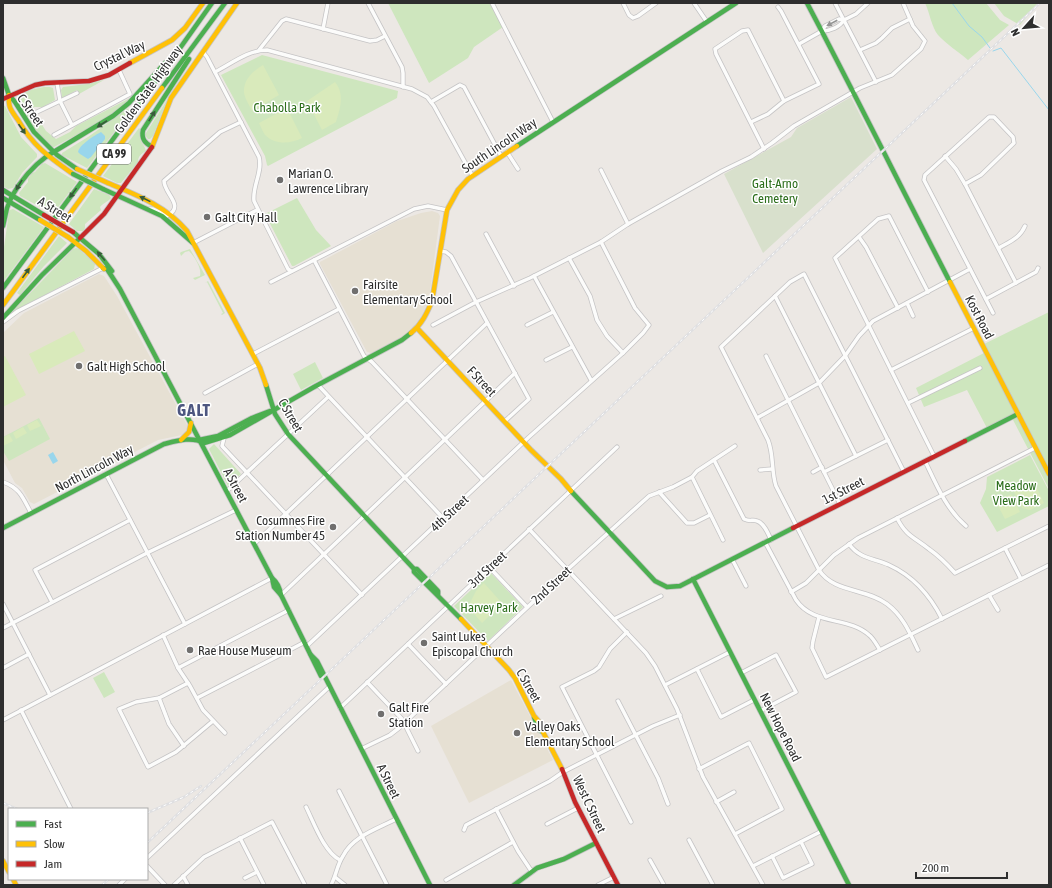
<svg xmlns="http://www.w3.org/2000/svg" width="1052" height="888" viewBox="0 0 1052 888" font-family="'Asap Condensed',sans-serif">
  <rect width="100%" height="100%" fill="#ece8e4"/>
  <g fill="#e6e0d3">
    <polygon points="432,211 438,213 440,216 429,299 422,315 411,330 399,339 371,353 367,352 320,264 320,262 397,221 421,213"/>
    <polygon points="99,274 104,276 117,296 187,425 187,429 185,433 182,435 158,440 34,504 30,502 22,488 15,483 3,460 3,333 24,313"/>
    <polygon points="511,680 553,760 469,803 431,726"/>
  </g>
  <g fill="#cee6be">
    <polygon points="388,3 491,3 503,27 474,47 468,58 429,83"/>
    <path d="M925,3H986L1000,20L1009,25L968,60C959,52 946,44 938,35C931,26 930,13 925,3Z"/>
    <polygon points="994,3 1038,3 1020,25 1004,16"/>
    <polygon points="262,55 398,91 397,98 268,166 267,165 265,156 221,75"/>
    <polygon points="104,80 79,94 77,90 62,98 61,90 63,87 87,84"/>
    <path d="M44,87H50L53,88L55,100L43,107H34L31,113L33,116L37,117L46,131L56,139L70,132L76,126L132,97L120,109L97,124L54,147H52C38,133 24,118 18,99C22,91 35,89 44,87Z"/>
    <polygon points="174,89 165,105 153,136 150,139 148,139 145,135 146,133"/>
    <polygon points="3,105 5,106 21,137 37,154 37,157 22,173 13,188 8,189 3,186"/>
    <polygon points="127,109 130,111 87,168 62,155 62,153 88,137"/>
    <path d="M139,128L141,130C137,142 144,142 146,151C141,154 138,156 138,162L121,183H117L103,176Z"/>
    <polygon points="45,163 77,182 53,214 20,196 19,193 28,182 28,179 32,173 35,172 42,164"/>
    <path d="M94,189L109,195L111,198C108,202 103,203 100,207L101,210L85,224V228L83,231H77L69,224Z"/>
    <polygon points="297,198 316,230 331,246 294,266 292,266 265,214"/>
    <polygon points="13,209 44,227 3,282 3,254 9,212 10,210"/>
    <polygon points="59,236 67,243 44,266 20,295 17,293"/>
    <polygon points="76,248 79,249 95,264 94,269 24,306 6,318 73,249"/>
    <path d="M190,249L205,275L195,280L193,278L200,276C202,268 194,256 189,251L185,252L181,256L180,253L181,252Z"/>
    <polygon points="208,281 225,313 222,315 221,314 223,313 207,282 205,283"/>
    <polygon points="1049,312 1049,489 1012,418 988,430 967,390 924,407 916,388 984,353 980,346"/>
    <polygon points="315,362 323,378 301,390 293,374"/>
    <polygon points="39,418 50,439 9,461 3,451 3,437"/>
    <polygon points="214,444 241,474 228,486 209,449"/>
    <polygon points="1030,455 1049,491 1049,506 997,532 980,503 986,489 987,477"/>
    <polygon points="490,572 523,607 488,641 454,606"/>
    <polygon points="104,672 115,692 104,698 93,678"/>
  </g>
  <polygon fill="#d8e0cc" points="851,97 877,149 763,253 724,174 791,137 797,128"/>
  <g fill="#d9eabb">
    <path d="M263,65L279,95L252,111C250,106 245,99 244,93C243,80 253,71 263,65Z"/>
    <path d="M335,82C345,94 340,109 336,122L322,130L307,101Z"/>
    <path d="M287,108L302,138C290,144 275,145 265,135C263,132 261,127 259,123Z"/>
    <polygon points="74,331 85,351 39,374 29,354"/>
    <polygon points="5,356 26,395 3,407 3,357"/>
    <polygon points="37,420 41,426 30,431 27,425"/>
    <polygon points="23,427 27,433 16,439 13,433"/>
    <polygon points="9,434 13,441 3,446 3,438"/>
    <polygon points="1034,482 1044,503 1030,510 1022,508 1014,492"/>
    <polygon points="1011,494 1020,512 1005,519 996,502"/>
    <polygon points="484,583 502,603 482,623 474,614 470,603 476,591"/>
  </g>
  <g fill="#99d6ec">
    <path d="M101,132L105,136V139L91,157L88,159L80,154L78,152C79,145 95,135 101,132Z"/>
    <polygon points="53,452 58,461 53,464 48,455"/>
  </g>
  <g fill="none" stroke-linecap="round" stroke-linejoin="round">
    <g stroke="#99d6ec" stroke-width="1">
      <polyline points="952,3 969,26 982,37 990,48"/>
      <polyline points="993,51 1001,48 1049,110"/>
    </g>
    <g stroke="#c5c4c5" stroke-width="5">
      <g id="street">
        <polyline points="368,3 402,67 403,73 403,87"/>
        <polyline points="492,3 553,122"/>
        <polyline points="623,3 629,15 633,18 638,16 656,3"/>
        <polyline points="694,3 707,22"/>
        <polyline points="835,3 876,82"/>
        <polyline points="323,29 328,3"/>
        <path d="M822,31C830,31 840,27 844,20"/>
        <polyline points="799,44 822,31 825,26 839,19 844,20 856,14 868,3"/>
        <polyline points="259,50 282,21 286,19 370,41 377,40 385,36"/>
        <polyline points="860,50 876,43 882,38 892,28 910,19"/>
        <path d="M203,52L207,57L259,157C263,172 252,186 254,201L288,269L291,271"/>
        <path d="M215,72C231,64 248,50 267,50L412,89L427,97L434,106L472,175"/>
        <polyline points="57,83 60,101 72,125"/>
        <polyline points="431,102 460,85 464,87 501,156"/>
        <polyline points="37,112 77,93"/>
        <polyline points="751,122 768,114 784,101 819,84 781,11 778,7"/>
        <polyline points="54,135 130,94 119,70"/>
        <polyline points="764,149 716,54 715,49 742,31 748,30 784,101"/>
        <polyline points="507,152 518,169"/>
        <polyline points="945,156 956,169 965,184 1016,283"/>
        <polyline points="601,170 628,224"/>
        <polyline points="965,184 981,175 1014,143 1013,137 994,117 989,117 925,175 924,180 993,313"/>
        <path d="M150,209H153L167,216C186,206 164,194 164,181L220,132L241,122"/>
        <polyline points="486,234 514,286"/>
        <polyline points="859,237 866,247 898,308"/>
        <polyline points="601,242 635,308 649,325 643,333 623,353"/>
        <polyline points="193,243 257,210"/>
        <path d="M999,248C1009,242 1020,238 1025,226"/>
        <polyline points="440,251 446,252 451,256 529,399 505,421"/>
        <polyline points="314,260 364,356 372,362 483,480"/>
        <polyline points="534,276 591,380"/>
        <polyline points="271,282 414,209 428,206 447,210"/>
        <polyline points="928,292 889,216 878,219 835,258 934,456"/>
        <polyline points="775,296 856,456"/>
        <polyline points="986,299 1036,272 1038,268"/>
        <polyline points="907,303 913,316"/>
        <polyline points="3,322 18,311 103,268"/>
        <polyline points="433,325 476,302 530,278 601,242 628,224 722,171 751,157 772,143 794,126 860,88 892,75 921,49 925,41 913,26 903,3"/>
        <polyline points="527,325 553,312"/>
        <polyline points="253,354 339,309"/>
        <polyline points="766,356 840,504"/>
        <polyline points="546,360 572,347"/>
        <polyline points="891,370 974,328"/>
        <polyline points="318,385 443,518"/>
        <polyline points="205,393 258,364"/>
        <polyline points="908,403 980,368"/>
        <polyline points="757,418 819,383 845,356 859,336 873,321 970,269"/>
        <polyline points="224,438 222,446 362,595"/>
        <path d="M714,460L744,519C751,522 752,519 757,521C764,523 768,533 771,540"/>
        <path d="M925,461C936,484 946,509 966,526"/>
        <polyline points="760,470 772,469"/>
        <polyline points="813,472 822,467"/>
        <polyline points="824,472 888,440"/>
        <path d="M904,472L804,274L790,282L721,347L768,440C774,455 771,471 776,486L819,570C834,593 866,588 887,604C903,616 910,633 918,650"/>
        <polyline points="106,474 185,624"/>
        <polyline points="692,477 723,540"/>
        <path d="M3,482C20,488 23,498 31,513"/>
        <polyline points="227,491 328,397"/>
        <polyline points="659,492 687,523 694,523 710,515"/>
        <path d="M897,518C906,536 914,537 929,549C939,556 947,564 955,573L1049,526"/>
        <polyline points="529,529 646,653 655,666 677,709 703,777 763,885"/>
        <path d="M765,542L796,600C814,626 848,616 869,635C874,639 876,644 880,650"/>
        <polyline points="254,544 487,323"/>
        <path d="M849,544C860,559 873,558 889,565C913,576 930,595 942,619"/>
        <polyline points="1005,548 1021,579"/>
        <polyline points="732,559 746,586"/>
        <polyline points="489,567 527,607"/>
        <polyline points="791,592 806,583 834,555 858,538 1035,448"/>
        <polyline points="281,595 515,373"/>
        <polyline points="989,595 998,610"/>
        <polyline points="52,602 35,570 130,520"/>
        <polyline points="3,604 50,695"/>
        <polyline points="819,617 813,641 812,648 826,677 1049,565"/>
        <polyline points="614,619 661,596"/>
        <polyline points="3,628 147,553 236,510"/>
        <polyline points="627,632 610,649 599,667 594,671 562,687 631,822"/>
        <polyline points="163,635 178,668 190,686 203,710 225,733"/>
        <polyline points="408,644 446,684"/>
        <polyline points="307,646 529,437 623,353 607,336 597,320 590,296 569,258"/>
        <polyline points="3,668 29,654"/>
        <polyline points="178,668 289,610"/>
        <polyline points="697,669 721,717 754,700"/>
        <polyline points="741,673 776,655 796,692 760,711"/>
        <polyline points="367,682 402,719 418,751"/>
        <polyline points="188,683 159,698 136,702 119,709 148,767 176,752 213,721"/>
        <polyline points="665,685 730,652"/>
        <polyline points="159,698 169,724 184,746"/>
        <polyline points="197,698 305,642"/>
        <polyline points="618,701 658,778 668,804"/>
        <polyline points="340,708 617,447"/>
        <polyline points="21,710 71,809"/>
        <polyline points="3,720 272,578"/>
        <polyline points="361,749 390,735 399,728 567,570 649,496 673,487 692,477 697,471 735,446"/>
        <polyline points="699,769 749,743 782,809 735,834"/>
        <polyline points="339,791 387,885"/>
        <polyline points="716,802 734,792"/>
        <path d="M306,807C314,823 324,852 340,860"/>
        <polyline points="496,809 518,851 532,872"/>
        <polyline points="547,824 578,808"/>
        <polyline points="464,830 466,825 550,781 563,772 653,726 680,715"/>
        <polyline points="240,838 264,885"/>
        <polyline points="689,840 713,885"/>
        <polyline points="772,856 783,878 812,864 801,842"/>
        <polyline points="147,858 329,687"/>
        <polyline points="650,860 664,885"/>
        <polyline points="147,866 165,885"/>
        <polyline points="753,866 822,831"/>
        <polyline points="183,876 188,885"/>
        <polyline points="335,877 345,885"/>
        <polyline points="245,878 257,872"/>
        <polyline points="446,880 513,842"/>
        <polyline points="119,885 125,879"/>
        <polyline points="174,885 204,857 272,822 305,885"/>
        <path d="M331,885C336,876 337,865 343,856C353,836 377,829 396,819"/>
        <polyline points="598,885 614,877"/>
      </g>
    </g>
    <g stroke="#c5c4c5" stroke-width="6">
      <g id="fast">
        <path d="M807,3C856,96 902,189 950,282"/>
        <polyline points="3,78 9,95 15,102 34,132 57,155 77,169"/>
        <polyline points="162,88 225,3"/>
        <polyline points="517,146 736,3"/>
        <path d="M152,147C145,143 141,139 143,130L189,59"/>
        <polyline points="47,156 113,116 129,103 165,63"/>
        <polyline points="103,189 162,216 193,243"/>
        <polyline points="3,190 44,215"/>
        <path d="M12,196C21,180 32,167 47,156"/>
        <polyline points="3,198 40,220"/>
        <polyline points="3,226 7,208 12,196"/>
        <polyline points="73,232 99,254 112,271"/>
        <path d="M103,268L107,269L120,289L272,578C277,582 280,589 281,595"/>
        <polyline points="3,288 173,58 212,3"/>
        <polyline points="3,318 42,275 80,238"/>
        <polyline points="266,385 275,414 288,434 414,569 414,572 461,619"/>
        <polyline points="199,440 218,436 252,418 270,411"/>
        <polyline points="965,441 1018,414"/>
        <polyline points="571,491 655,581 667,587 680,586 793,528"/>
        <path d="M3,528L164,444C176,441 192,436 204,443L230,435L314,387L402,340L411,333"/>
        <polyline points="414,569 417,569 438,591 438,595"/>
        <polyline points="272,578 274,587 281,595 321,676"/>
        <polyline points="693,579 849,885"/>
        <polyline points="311,655 317,661 430,885"/>
        <polyline points="534,717 539,730 543,732"/>
        <polyline points="514,885 537,868 564,859 596,843"/>
      </g>
    </g>
    <g stroke="#c5c4c5" stroke-width="6">
      <g id="slow">
        <polyline points="130,63 172,40 185,28 203,3"/>
        <path d="M9,95C8,108 11,110 18,120C33,146 49,157 73,174"/>
        <polyline points="152,147 171,98 237,3"/>
        <path d="M108,183C137,195 166,206 187,231L260,368L266,385"/>
        <polyline points="68,237 86,251 104,269"/>
        <polyline points="950,282 1049,474"/>
        <polyline points="3,305 162,88"/>
        <polyline points="417,328 531,450 561,479 571,491"/>
        <path d="M411,333C422,324 427,313 432,301L447,210L458,190L468,179L517,146"/>
        <polyline points="181,440 189,432 191,423"/>
        <polyline points="461,619 509,670 515,678 534,716 541,724 543,732 562,769"/>
        <polyline points="3,861 9,872"/>
        <polyline points="13,879 16,885"/>
      </g>
    </g>
    <g stroke="#c5c4c5" stroke-width="6">
      <g id="jam">
        <polyline points="3,99 35,85 45,83 89,81 109,75 130,63"/>
        <polyline points="80,238 104,214 152,147"/>
        <polyline points="793,528 965,441"/>
        <polyline points="562,769 575,802 618,885"/>
      </g>
    </g>
    <use href="#street" stroke="#fcfcfb" stroke-width="3.5"/>
    <use href="#fast" stroke="#4caf50" stroke-width="4.5"/>
    <use href="#slow" stroke="#ffc107" stroke-width="4.5"/>
    <use href="#jam" stroke="#c62828" stroke-width="4.5"/>
    <g stroke="#dfdfe1" stroke-width="2.5">
      <g id="rail">
        <polyline points="3,803 17,809"/>
        <polyline points="147,813 184,797 201,786"/>
        <polyline points="147,843 1040,3"/>
        <polyline points="102,885 109,879"/>
      </g>
    </g>
    <use href="#rail" stroke="#fff" stroke-width="1" stroke-dasharray="3" stroke-linecap="butt"/>
    <g stroke="#c5c4c5" stroke-width="6" stroke-linecap="butt">
      <polyline id="fast-bridge" points="73,174 103,189"/>
    </g>
    <g stroke="#c5c4c5" stroke-width="6" stroke-linecap="butt">
      <g id="slow-bridge">
        <polyline points="77,169 108,183"/>
        <polyline points="40,220 68,237"/>
      </g>
    </g>
    <g stroke="#c5c4c5" stroke-width="6" stroke-linecap="butt">
      <polyline id="jam-bridge" points="44,215 73,232"/>
    </g>
    <use href="#fast-bridge" stroke="#4caf50" stroke-width="4.5"/>
    <use href="#slow-bridge" stroke="#ffc107" stroke-width="4.5"/>
    <use href="#jam-bridge" stroke="#c62828" stroke-width="4.5"/>
  </g>
  <defs><path id="oneway-solid" d="M-6-.8H1V-3.2L6.5 0L1 3.2V.8H-6Z"/></defs>
  <use fill="#959594" href="#oneway-solid" transform="translate(832 23) rotate(152)"/>
  <g fill="#385b3a">
    <use href="#oneway-solid" transform="translate(152 116) rotate(-58)"/>
    <use href="#oneway-solid" transform="translate(102 124) rotate(147)"/>
    <use href="#oneway-solid" transform="translate(22 129) rotate(55)"/>
    <use href="#oneway-solid" transform="translate(19 185) rotate(121)"/>
    <use href="#oneway-solid" transform="translate(73 193) rotate(126)"/>
    <use href="#oneway-solid" transform="translate(145 199) rotate(-154)"/>
    <use href="#oneway-solid" transform="translate(101 256) rotate(-131)"/>
    <use href="#oneway-solid" transform="translate(26 273) rotate(-54)"/>
  </g>
  <g fill="#706f6e" stroke="#fff" stroke-width="1.5">
    <circle cx="280" cy="180" r="4"/>
    <circle cx="207" cy="217" r="4"/>
    <circle cx="355" cy="291" r="4"/>
    <circle cx="79" cy="366" r="4"/>
    <circle cx="333" cy="527" r="4"/>
    <circle cx="424" cy="643" r="4"/>
    <circle cx="190" cy="650" r="4"/>
    <circle cx="381" cy="714" r="4"/>
    <circle cx="517" cy="733" r="4"/>
  </g>
  <g text-anchor="middle" stroke-width="3" stroke-linejoin="round" paint-order="stroke">
    <rect fill="#fff" stroke="#6d6d6d" stroke-width="1" x="97" y="144" width="34" height="20" rx="3"/>
    <g font-size="12" font-weight="bold" fill="#2e2e2e">
      <text x="114" y="158">CA 99</text>
    </g>
    <g font-size="13" fill="#2e2e2e" stroke="#fff">
      <text transform="translate(119 55) rotate(-25)" y="5">Crystal Way</text>
      <text transform="translate(148 89) rotate(-54)" y="5">Golden State Highway</text>
      <text transform="translate(31 110) rotate(55)" y="5">C Street</text>
      <text transform="translate(499 145) rotate(-34)" y="5">South Lincoln Way</text>
      <text transform="translate(55 209) rotate(31)" y="5">A Street</text>
      <text transform="translate(980 317) rotate(63)" y="5">Kost Road</text>
      <text transform="translate(482 381) rotate(47)" y="5">F Street</text>
      <text transform="translate(291 415) rotate(60)" y="5">C Street</text>
      <text transform="translate(94 468) rotate(-28)" y="5">North Lincoln Way</text>
      <text transform="translate(236 485) rotate(62)" y="5">A Street</text>
      <text transform="translate(843 490) rotate(-27)" y="5">1st Street</text>
      <text transform="translate(449 513) rotate(-43)" y="5">4th Street</text>
      <text transform="translate(487 569) rotate(-43)" y="5">3rd Street</text>
      <text transform="translate(551 585) rotate(-43)" y="5">2nd Street</text>
      <text transform="translate(529 685) rotate(60)" y="5">C Street</text>
      <text transform="translate(781 727) rotate(63)" y="5">New Hope Road</text>
      <text transform="translate(389 781) rotate(64)" y="5">A Street</text>
      <text transform="translate(590 804) rotate(65)" y="5">West C Street</text>
    </g>
    <g font-size="13" fill="#2c6e1b" stroke="#fff">
      <text x="287" y="112">Chabolla Park</text>
      <text x="775" y="188">Galt-Arno<tspan x="775" dy="15">Cemetery</tspan></text>
      <text x="1016" y="490">Meadow<tspan x="1016" dy="15">View Park</tspan></text>
      <text x="489" y="612">Harvey Park</text>
    </g>
    <g font-size="13" fill="#2e2e2e" stroke="#fff" text-anchor="start">
      <text x="288" y="178">Marian O.<tspan x="288" dy="15">Lawrence Library</tspan></text>
      <text x="215" y="222">Galt City Hall</text>
      <text x="363" y="289">Fairsite<tspan x="363" dy="15">Elementary School</tspan></text>
      <text x="87" y="371">Galt High School</text>
      <text x="325" y="525" text-anchor="end">Cosumnes Fire<tspan x="325" dy="15">Station Number 45</tspan></text>
      <text x="432" y="641">Saint Lukes<tspan x="432" dy="15">Episcopal Church</tspan></text>
      <text x="198" y="655">Rae House Museum</text>
      <text x="389" y="712">Galt Fire<tspan x="389" dy="15">Station</tspan></text>
      <text x="525" y="731">Valley Oaks<tspan x="525" dy="15">Elementary School</tspan></text>
    </g>
    <g font-size="17" font-weight="bold" letter-spacing="1" fill="#4d5680" stroke="#fff">
      <text x="194" y="416">GALT</text>
    </g>
  </g>
  <rect width="1052" height="888" fill="none" stroke="#2e2e2e" stroke-width="8"/>
  <rect x="8" y="808" width="140" height="72" fill="#ffffff" stroke="#ababab"/>
  <rect x="16" y="821" width="20" height="6" fill="#4caf50" stroke="#ababab"/>
  <text x="44" y="828" font-size="12" fill="#2e2e2e">Fast</text>
  <rect x="16" y="841" width="20" height="6" fill="#ffc107" stroke="#ababab"/>
  <text x="44" y="848" font-size="12" fill="#2e2e2e">Slow</text>
  <rect x="16" y="861" width="20" height="6" fill="#c62828" stroke="#ababab"/>
  <text x="44" y="868" font-size="12" fill="#2e2e2e">Jam</text>
  <g transform="translate(1024 28) rotate(243)" stroke="#ffffff" stroke-width="3" paint-order="stroke">
  <path d="M0-3L7 15L0 10L-7 15Z" fill="#2e2e2e"/>
  <text y="-6" font-size="11" font-weight="bold" text-anchor="middle" fill="#2e2e2e">N</text>
  </g>
  <path d="M916 872v6h91v-6" fill="none" stroke="#2e2e2e" stroke-width="2"/>
  <text x="922" y="872" font-size="12" fill="#2e2e2e" stroke="#ffffff" stroke-width="3" paint-order="stroke">200 m</text>
</svg>
